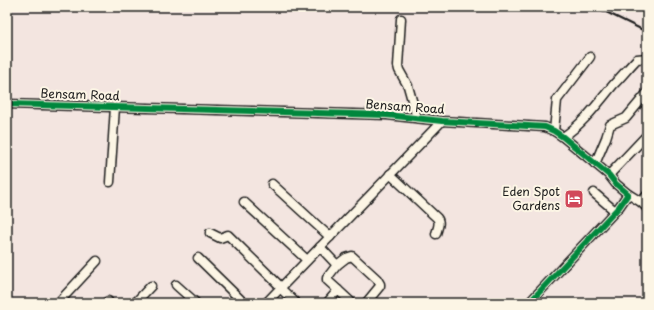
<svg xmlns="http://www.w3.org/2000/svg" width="654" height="310" viewBox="0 0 654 310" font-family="'Playpen Sans',sans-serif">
  <rect width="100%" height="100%" fill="#f3e5e0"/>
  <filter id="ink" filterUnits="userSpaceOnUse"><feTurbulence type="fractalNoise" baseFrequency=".025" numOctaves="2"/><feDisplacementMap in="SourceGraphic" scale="8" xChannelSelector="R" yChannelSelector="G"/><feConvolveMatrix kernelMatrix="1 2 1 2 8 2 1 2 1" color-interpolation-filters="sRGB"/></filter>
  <g filter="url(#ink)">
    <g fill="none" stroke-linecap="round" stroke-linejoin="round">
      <g stroke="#1c1c1c" stroke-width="11">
        <g id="minor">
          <polyline points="401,19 398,66 399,70 408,86 417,118"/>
          <polyline points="7,104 387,115 442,121 545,127 554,131 563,137 609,175 616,184 628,194 619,207 529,303"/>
          <polyline points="554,131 557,100 590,57"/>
          <path d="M563,137C584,123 598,103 614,84C622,76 629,67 637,59L647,58"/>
          <polyline points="595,164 606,138 610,125 626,118 647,93"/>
          <path d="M390,174L437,218C441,223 437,229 436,234"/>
          <polyline points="609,175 647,135"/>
          <polyline points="110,182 115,107"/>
          <polyline points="272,184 330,237"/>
          <polyline points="594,193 615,211"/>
          <polyline points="628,194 641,202 647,195"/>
          <polyline points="244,202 307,260"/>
          <polyline points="641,202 647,208"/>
          <polyline points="210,233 220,238 228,235 281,287"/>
          <polyline points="320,247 337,265 346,258 352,256 377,279 380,284 380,286 366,303"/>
          <polyline points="198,258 244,303"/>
          <polyline points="337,265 327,278 327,280 338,290"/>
          <polyline points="176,285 196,303"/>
          <polyline points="280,288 296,303"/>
          <polyline points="58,303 97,261"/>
          <polyline points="106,303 108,301"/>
          <polyline points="135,303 151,286"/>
          <polyline points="266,303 442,121"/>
          <polyline points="327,303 338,290 352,303"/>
        </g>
      </g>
      <use href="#minor" stroke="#fcf5e5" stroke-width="8"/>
      <polyline stroke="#1c1c1c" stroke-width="2" points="589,7 602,10 647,32"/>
      <g stroke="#fcf5e5" stroke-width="8">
        <polyline id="cycleway" points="7,104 387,115 442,121 545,127 554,131 563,137 609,175 616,184 628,194 619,207 529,303"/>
      </g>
      <use href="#cycleway" stroke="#00873e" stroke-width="6"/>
    </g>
  </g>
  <defs>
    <g id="hotel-square" transform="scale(1)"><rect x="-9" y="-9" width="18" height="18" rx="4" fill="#d1495b" stroke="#fcf5e5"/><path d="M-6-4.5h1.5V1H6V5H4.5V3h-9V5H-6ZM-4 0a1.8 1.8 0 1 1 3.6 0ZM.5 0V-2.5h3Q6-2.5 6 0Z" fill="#fff"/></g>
  </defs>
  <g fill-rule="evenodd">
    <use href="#hotel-square" x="574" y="199"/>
  </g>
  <g text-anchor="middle" stroke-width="4" stroke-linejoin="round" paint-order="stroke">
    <g font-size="12" fill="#1c1c1c" stroke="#fcf5e5">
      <text transform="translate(80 95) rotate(2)" y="4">Bensam Road</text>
      <text transform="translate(405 107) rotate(4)" y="4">Bensam Road</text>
    </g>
    <g font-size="12" fill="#1c1c1c" stroke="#fcf5e5" text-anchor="end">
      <text x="560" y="196">Eden Spot<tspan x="560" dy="14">Gardens</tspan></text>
    </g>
  </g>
  <rect width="654" height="310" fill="none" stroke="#fcf5e5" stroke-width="24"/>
  <rect x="12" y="12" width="630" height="286" fill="none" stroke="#1c1c1c" stroke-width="1.5" filter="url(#ink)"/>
</svg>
